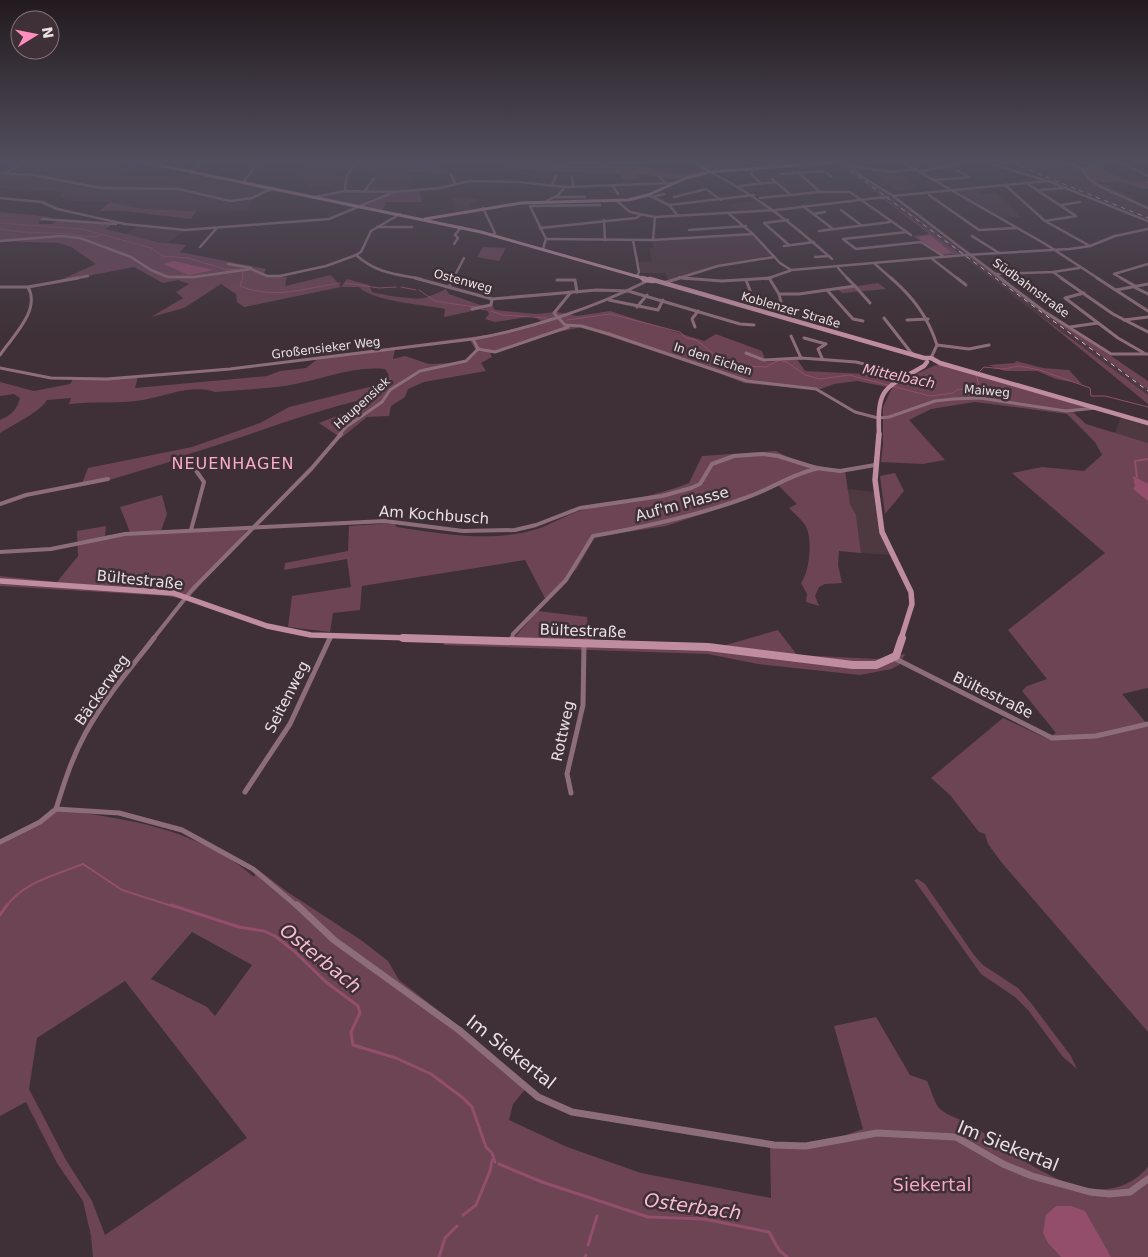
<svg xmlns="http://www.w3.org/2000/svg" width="1148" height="1257" viewBox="0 0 1148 1257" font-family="'DejaVu Sans',sans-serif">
  <rect width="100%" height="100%" fill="#3e3036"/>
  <g fill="#4e3941">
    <polygon points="31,160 122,160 115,162 114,167 130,169 137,165 155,165 161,166 157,168 169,170 161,174 127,171 121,175 183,177 195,173 274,189 253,198 247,210 196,211 143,209 110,202 73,201 59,197 63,192 0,188 0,173 6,173"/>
    <polygon points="323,160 385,160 377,165 412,167 407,172 435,173 436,177 414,177 406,191 394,193 366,206 319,197 341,192 366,192 377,176 365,175 369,170 346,168 336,176 342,176 345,182 310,188 307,182 298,179 295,172"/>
    <polygon points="1001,160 1062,160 1084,169 1097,184 1104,183 1134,198 1131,198 1135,202 1148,208 1148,219"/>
    <polygon points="835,162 841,162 1148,390 1148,395"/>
    <polygon points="870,170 900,172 918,187 897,191"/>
    <polygon points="974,189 981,194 996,193 1021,217 1003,218 959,192"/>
    <polygon points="465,197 477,199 479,202 470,203 471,209 455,212 453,198"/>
    <polygon points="759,200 770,209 737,211 729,205"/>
    <polygon points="137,227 184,231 167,243 124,235"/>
    <polygon points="750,235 759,239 773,255 719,265 668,280 665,273 641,273 639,262 652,261 649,248 654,248 652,241"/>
    <polygon points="1121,417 1148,424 1148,443 1115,433"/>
    <polygon points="847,489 875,492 880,533 891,555 861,553 856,515 850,504"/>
  </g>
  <g fill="#6c4454" fill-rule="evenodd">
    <path d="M428,160H517L550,167L560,162L601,166L634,165L679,175L703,170L704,172L676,179L637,174L641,179L624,180L620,175L609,173L537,171L509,167L508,164C492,161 442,155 430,165L449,173L406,172Z"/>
    <polygon points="729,160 747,160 740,160 736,164 746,167 714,171 702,166"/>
    <polygon points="831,162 835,162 960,254 942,255 913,236 929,234 854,176"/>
    <polygon points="841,162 848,162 865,179 966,254 963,254"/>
    <path d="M1099,167L1127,181H1148V189C1137,189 1131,184 1121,182C1108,180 1101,186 1089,179L1088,174L1084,169Z"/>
    <polygon points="419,190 422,202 386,202 383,210 366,206 394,193"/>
    <polygon points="110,202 143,209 196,211 191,219 123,211 99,211"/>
    <polygon points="0,212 51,217 38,222 40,224 51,224 58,221 113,224 106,229 158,242 186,245 180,252 266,269 263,275 266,277 287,277 285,286 331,275 341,287 244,307 237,302 236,294 221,284 184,308 151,317 183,298 176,292 189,284 178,280 163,283 134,267 56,282 96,264 71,247 58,243 0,241"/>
    <polygon points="483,247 506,248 499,261 477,257"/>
    <polygon points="967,256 970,256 1033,303 1148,381 1148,390"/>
    <polygon points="961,257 1148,395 1148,404 1035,312"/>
    <path d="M347,279L369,285L372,292C382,295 414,300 424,298C431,296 439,292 446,289L449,294L486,307L493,306L495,310L536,314L557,312L577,316L610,311L704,341L716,334L762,351L766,362L797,359L805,371L866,374L871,365L907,378L936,365H941L1089,407L1073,412L1086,424L1148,443V688L1122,694L1148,725V1032L1002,863L988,844L985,834L979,832L950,795L931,778L1003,718L1046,738L1056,733L1022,691L1027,686L1047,679L1008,630L1105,553L1012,473L1042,467L1084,471L1102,455L1095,442L1067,414L975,402L931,409L909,420L945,460L923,464L881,462L883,444V407L892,388L857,381L834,384L818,390L744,383L719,373L581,327L542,336L490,353L492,357L481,363L486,371L424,382L408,389L405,397L391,406L389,416L367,417L341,438L319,423L365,405V399C305,413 248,436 189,454L186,457L106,481L81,486L88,468L192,447L260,423L289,407L381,384L389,375L385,369C350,366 319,381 285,386C262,389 238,390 215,392C192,384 166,396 143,400C119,404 93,401 69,404L71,398L47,400C40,412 14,424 0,433V420C11,415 17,410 20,398L14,394L0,396V382L34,391L70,384L73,379L138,377L135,388L267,376L280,371L306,368L320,357L494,334L543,322L533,316L495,322L485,319L489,314L486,308L444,317L445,309C421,304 375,302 359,287H341ZM470,340L476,351L465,361L452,363L429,364L405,356L393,359L395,349Z"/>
    <polygon points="878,283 886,289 842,293 837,289"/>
    <polygon points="1016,361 1043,368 1069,370 1082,384 1056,379 1037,371 1005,371 988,365 1015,363"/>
    <path d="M776,451L795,461L845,471L850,504L856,515L861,553L839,551L838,565L842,583L825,584L819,587L815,596L819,606L806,602L807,594L801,583C810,571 813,537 805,525C801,519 794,513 789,508L797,504L778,485L748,499L666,526L595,537L577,568L547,602L525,560L362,586L360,610L333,613L330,632L288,627L292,596L351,587L347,559L284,570L285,563L348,551L349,526L393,523L397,527C442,534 493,543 537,529C553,524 567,514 583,510C618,501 655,497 689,483L702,456Z"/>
    <polygon points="895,473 904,491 885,514 880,476"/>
    <polygon points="162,495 167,514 161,531 249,528 187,600 167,596 0,586 0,576 57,582 78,556 77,531 106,526 105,536 130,532 120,507"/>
    <polygon points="538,611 587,617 588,630 594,640 726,645 778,630 797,655 877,659 905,654 899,665 891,669 860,675 758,664 708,654 444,645 445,637 512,640"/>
    <path d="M51,809C124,818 196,827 254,877L257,869L289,893L361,940L388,961L399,980L461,1028L528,1086L513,1104L509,1120L567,1147L641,1173L771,1198L770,1147L820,1144L863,1129L834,1026L876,1017L910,1075L927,1081C931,1089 934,1103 940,1109C949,1117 964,1120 974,1126C1018,1157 1099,1224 1148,1167V1257H93L91,1236L83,1201L57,1163L26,1102L0,1116V842L46,816ZM192,932L252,965L215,1016L207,1007L151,979ZM125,981L247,1138L105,1235L92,1201L66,1160L29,1089L37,1038Z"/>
    <polygon points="918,879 925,884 974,955 983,965 1018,988 1031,1003 1071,1056 1077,1069 1063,1057 1028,1010 1015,997 981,974 914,880"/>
  </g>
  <g fill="#934e6b">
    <polygon points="930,235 952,253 942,254 917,237"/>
    <polygon points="174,261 214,270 189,275 163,264"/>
    <polygon points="1133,476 1148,484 1148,501 1133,489 1135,486"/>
    <polygon points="1056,1206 1071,1206 1085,1211 1111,1257 1061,1257 1048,1243 1043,1233 1046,1215"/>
  </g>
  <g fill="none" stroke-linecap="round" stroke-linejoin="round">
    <g stroke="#934e6b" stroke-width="1">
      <polyline points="497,160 518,160 549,167 638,167 652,169 672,178 698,172"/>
      <polyline points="797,160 803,162 826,160"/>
      <polyline points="706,168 736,160"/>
      <path d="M0,223L82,229L151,248L162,256L188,258L228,270L242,269L243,277L240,286C274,300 306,288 340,283"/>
      <path d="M0,229C25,234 46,232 70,234C82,235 90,239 101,235"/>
      <polyline points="346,283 379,288 396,287"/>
      <polyline points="401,287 416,290"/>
      <polyline points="419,290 435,301 475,307"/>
      <polyline points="481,309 487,310"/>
      <polyline points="491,311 503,315 546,318"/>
      <polyline points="567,320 610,314 680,332 686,338 696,340 714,354 747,366 766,367 779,360 787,362 805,375 820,379 849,375 930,396 953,393 958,389 978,391 980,389 976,375 984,367 1003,369 1019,366 1040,370 1090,388 1091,396 1105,396 1148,407"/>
    </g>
    <g stroke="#934e6b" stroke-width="2">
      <polyline points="1137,477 1135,461 1148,459"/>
      <path d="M6,907C23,882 56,875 83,864L122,890L175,907"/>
    </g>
    <g stroke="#934e6b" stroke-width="3">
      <polyline points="171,905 239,927 264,931 275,936 294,951 326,982 358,1006 360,1013 351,1032 353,1045 396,1058 431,1074 463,1098 472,1107 486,1147 492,1153 495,1162"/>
      <polyline points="0,915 7,905"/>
      <polyline points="499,1164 542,1182 648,1217 704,1219 769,1232 779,1250 787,1257"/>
      <polyline points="463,1215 476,1205 490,1171 492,1160"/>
      <polyline points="588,1245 597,1216"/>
      <polyline points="439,1257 445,1238 457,1226"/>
      <polyline points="585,1257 586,1255"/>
    </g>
    <g stroke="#8e6d7a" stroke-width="2.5">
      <polyline points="176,160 203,164"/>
      <polyline points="551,160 603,164 655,160"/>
      <polyline points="709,160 713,163 726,160"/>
      <polyline points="899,160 1047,245 1099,279"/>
      <polyline points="978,160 1048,181 1148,221"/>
      <polyline points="1063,160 1082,169 1089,179 1099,186 1148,208"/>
      <polyline points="1116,160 1148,176"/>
      <polyline points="847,161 861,176 893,196 1002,279"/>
      <polyline points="902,161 928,160"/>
      <polyline points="149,162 157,160"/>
      <polyline points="852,166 891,172 916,169"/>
      <polyline points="950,167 968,176"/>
      <polyline points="1082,169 1117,161"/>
      <polyline points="189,171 210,160"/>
      <polyline points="752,171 751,174 761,183"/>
      <polyline points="922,171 980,160"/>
      <polyline points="6,172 29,160"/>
      <path d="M710,172C756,195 794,225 832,259"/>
      <polyline points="798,172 820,192"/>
      <polyline points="0,173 34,175 100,188 179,189 230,201 252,198 273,188"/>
      <polyline points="451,174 455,184"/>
      <polyline points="781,174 824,171 831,176"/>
      <polyline points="659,176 665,183"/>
      <polyline points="572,177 573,187"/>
      <polyline points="772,179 791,195"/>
      <polyline points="936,180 969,177"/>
      <polyline points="243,182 261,160"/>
      <polyline points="1028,184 1076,216 1045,221"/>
      <polyline points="552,185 556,176"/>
      <polyline points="1005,185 1045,221 1090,246"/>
      <polyline points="613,186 618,194"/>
      <polyline points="740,186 776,182"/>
      <polyline points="1041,190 1063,188"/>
      <path d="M345,191C345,176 349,168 363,160"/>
      <polyline points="365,191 374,178"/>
      <polyline points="648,195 669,205 678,216"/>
      <polyline points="929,195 979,230 1017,228"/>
      <polyline points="655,196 664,194"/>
      <polyline points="893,196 1047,181"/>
      <polyline points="315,197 345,191 394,192 440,188 469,181 518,182 565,187 671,183"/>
      <polyline points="555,197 585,197"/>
      <polyline points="674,197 706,189 721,200"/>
      <polyline points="0,198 42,202 57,209 125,224 185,230 329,219 394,192"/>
      <polyline points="760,198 820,192 850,192 911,235"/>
      <polyline points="617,201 630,212 655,217 776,210 877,198"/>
      <polyline points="543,203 558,195 565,187"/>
      <polyline points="669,205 754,195"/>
      <polyline points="1062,205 1080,202"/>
      <polyline points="803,206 833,229"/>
      <polyline points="483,208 495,233 493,235"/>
      <polyline points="841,210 861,225"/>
      <polyline points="728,213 753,234"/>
      <polyline points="813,214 825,212"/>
      <polyline points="42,219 116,224"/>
      <polyline points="604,220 605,240"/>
      <polyline points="788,220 764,223 789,245"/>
      <polyline points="377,227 412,227"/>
      <polyline points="540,228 636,218 641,215"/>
      <polyline points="689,230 746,226"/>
      <polyline points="819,231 890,222"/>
      <polyline points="907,232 843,239 856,249 921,242 943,256"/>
      <polyline points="972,236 999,253"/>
      <polyline points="546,239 653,240 655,217"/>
      <polyline points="633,240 639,272 637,276"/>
      <polyline points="653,240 753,234 780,263 791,270"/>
      <polyline points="0,241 61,236 80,238 131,257 151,270 168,277 194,277 251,269 267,276 280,276 326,266 356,255 361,252 371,231 400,214"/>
      <polyline points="454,244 458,238 455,235 461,227"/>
      <polyline points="784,246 814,242"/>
      <polyline points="200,247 216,229"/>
      <polyline points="543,249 546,239 530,206 600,205"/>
      <path d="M356,255C376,273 395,274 421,279"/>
      <polyline points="815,257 829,256"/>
      <polyline points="931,258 958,279"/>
      <polyline points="228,264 251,268"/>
      <polyline points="875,264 892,279"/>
      <polyline points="838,268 848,279"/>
      <polyline points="1053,272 1063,279"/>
      <polyline points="996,274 1053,272 1079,268"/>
      <polyline points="679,277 687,279"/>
      <polyline points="71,279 88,276"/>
      <polyline points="453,279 464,258"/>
      <polyline points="676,279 718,266 774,257"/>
      <polyline points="766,279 792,270 965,255 1070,249 1090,246 1115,236 1148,229"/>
      <polyline points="1123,279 1114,274 1148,264"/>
    </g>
    <g stroke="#8e6d7a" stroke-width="3">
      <polyline points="415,278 492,299 597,290 628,291 740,324 754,325"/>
      <polyline points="682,278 722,281 771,278"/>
      <polyline points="769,278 779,294 781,302"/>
      <path d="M891,278C913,297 928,317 937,345L931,358"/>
      <polyline points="957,278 966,285"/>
      <polyline points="1000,278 1045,312 1111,354 1148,354"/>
      <polyline points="1061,278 1113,314 1148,332"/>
      <polyline points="1097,278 1148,311"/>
      <polyline points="1121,278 1135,286"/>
      <polyline points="557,280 575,280 577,292"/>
      <polyline points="746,280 751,293"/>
      <polyline points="663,283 680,278"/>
      <polyline points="450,285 454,278"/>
      <polyline points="855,286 870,303"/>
      <polyline points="0,287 28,287 78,278"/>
      <polyline points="1134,287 1148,294"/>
      <polyline points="827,290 853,319 863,321"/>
      <polyline points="1116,290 1148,284"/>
      <polyline points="571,292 554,313 565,325 581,326 609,334 747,381 816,389 855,412 878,418 889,417 935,401 953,399 980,398 1066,411 1097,408"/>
      <polyline points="1084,293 1065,298 1118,338 1144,353"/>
      <polyline points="779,294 799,294 855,286 847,278"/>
      <polyline points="609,300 658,310 663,300"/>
      <polyline points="637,307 647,295"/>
      <polyline points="472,309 491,305 492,299"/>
      <polyline points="884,318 913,355"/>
      <polyline points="907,320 928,319"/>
      <polyline points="1124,320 1148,317"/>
      <polyline points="695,327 692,319 698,311"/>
      <polyline points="1070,327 1098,323"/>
      <polyline points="791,336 801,358"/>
      <polyline points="804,338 826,344 818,349 822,358"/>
      <polyline points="937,345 969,349 989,345"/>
      <polyline points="478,349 495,352 568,327"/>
      <polyline points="746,353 764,360 801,358 856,362 888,370 904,377"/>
      <path d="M0,355C13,336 41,310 28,287"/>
      <path d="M0,368L51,378L107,379L230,369L473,339C530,329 593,308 645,282"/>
      <polyline points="339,435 346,427 382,402 390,390 420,371 466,361 478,349 473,339"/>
    </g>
    <g stroke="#8e6d7a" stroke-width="4">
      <polyline points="190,462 204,482 191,530"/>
      <polyline points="0,504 26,495 108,479"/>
      <polyline points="0,552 51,549 125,534 385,521 463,531 515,530 536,525 580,508 662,496 691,488 700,484 712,464 734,456 763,454 778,456 816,468 840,471 875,465"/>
      <polyline points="153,639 191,591 312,468 341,434"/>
      <polyline points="330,639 331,636"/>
      <path d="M512,639L513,634L566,580L593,536C645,527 696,516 745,498C770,490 791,474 816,469"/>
    </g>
    <g stroke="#8e6d7a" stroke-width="5">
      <polyline points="511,641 512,638"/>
      <polyline points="894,658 1052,738 1096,736 1148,724"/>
      <polyline points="245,792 290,724 330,638"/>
      <polyline points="571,793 567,774 583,705 584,643"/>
      <path d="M56,809C64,783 72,758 85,734C104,699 130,669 154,638"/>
      <polyline points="0,842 40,822 56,809 119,813 182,830 253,869 298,907"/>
    </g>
    <polyline stroke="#8e6d7a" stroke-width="7" points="297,905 334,940 459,1030 538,1097 572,1112 774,1145 806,1146 877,1133 956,1137 1003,1164 1032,1176 1090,1192 1109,1194 1130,1192 1148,1179"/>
    <g stroke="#bf8ca0" stroke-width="3">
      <polyline points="134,160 481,232 646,279"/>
      <polyline points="691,160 710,172"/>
      <polyline points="425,219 521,203 628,200 648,195 686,178 710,172 863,160"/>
    </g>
    <g stroke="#bf8ca0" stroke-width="4.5">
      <polyline points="642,278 646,279"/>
      <polyline points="653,281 644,280 650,279 924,358 931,358 940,363 1148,423"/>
      <path d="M879,435C877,386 884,389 924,366L927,362"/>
    </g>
    <g stroke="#bf8ca0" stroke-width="5.5">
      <polyline points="879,434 875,480 882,532 911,592 912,604 901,639"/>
      <polyline points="0,581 173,593 267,626 311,635 444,639"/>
    </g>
    <polyline stroke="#bf8ca0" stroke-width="8" points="403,638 708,647 853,665 876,665 896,656 902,638"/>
    <g stroke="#d3cacd" stroke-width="1" stroke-dasharray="4.5 4.5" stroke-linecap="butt">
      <polyline points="836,160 1148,391"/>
      <polyline points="1004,160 1148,218"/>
    </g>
    <polyline stroke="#8e6d7a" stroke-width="2.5" points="877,198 888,197"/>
  </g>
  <linearGradient id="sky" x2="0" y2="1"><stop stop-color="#221a1e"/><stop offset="0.48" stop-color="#524e5d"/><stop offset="1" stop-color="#524e5d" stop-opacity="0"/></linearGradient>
  <rect width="1148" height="336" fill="url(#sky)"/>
  <g text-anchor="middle" stroke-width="5" stroke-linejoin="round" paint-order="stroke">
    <g font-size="12" fill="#eae1e4" stroke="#3e3036">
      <text transform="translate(463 281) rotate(15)" y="4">Ostenweg</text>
      <text transform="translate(1031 288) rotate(36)" y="4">Südbahnstraße</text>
      <text transform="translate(791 310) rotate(16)" y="4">Koblenzer Straße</text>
      <text transform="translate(326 348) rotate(-7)" y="4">Großensieker Weg</text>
      <text transform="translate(713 359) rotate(18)" y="4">In den Eichen</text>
      <text transform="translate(987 391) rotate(5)" y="4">Maiweg</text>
      <text transform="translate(362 403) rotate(-42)" y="4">Haupensiek</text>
    </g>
    <g font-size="14" font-style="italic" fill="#f9bbd3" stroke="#3e3036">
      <text transform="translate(899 376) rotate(12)" y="5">Mittelbach</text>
    </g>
    <g font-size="15" fill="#eae1e4" stroke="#3e3036">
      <text transform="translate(682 504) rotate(-15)" y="5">Auf'm Plasse</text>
      <text transform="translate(434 515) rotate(4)" y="5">Am Kochbusch</text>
      <text transform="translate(140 580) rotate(6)" y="5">Bültestraße</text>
      <text transform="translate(583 631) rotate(2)" y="5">Bültestraße</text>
      <text transform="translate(102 690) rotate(-55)" y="5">Bäckerweg</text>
      <text transform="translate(993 695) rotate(26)" y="5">Bültestraße</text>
      <text transform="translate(287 697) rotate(-63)" y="5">Seitenweg</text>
      <text transform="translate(563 731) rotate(-78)" y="5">Rottweg</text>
    </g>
    <g font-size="16" letter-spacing="1" fill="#fbaccc" stroke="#3e3036">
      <text x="233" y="469">NEUENHAGEN</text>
    </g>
    <g font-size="18" fill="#eae1e4" stroke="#3e3036">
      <text transform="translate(511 1052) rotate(38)" y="6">Im Siekertal</text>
      <text transform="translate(1008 1146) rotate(22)" y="6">Im Siekertal</text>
    </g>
    <g font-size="18" fill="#f7a6c6" stroke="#3e3036">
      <text x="932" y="1191">Siekertal</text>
    </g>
    <g font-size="19" font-style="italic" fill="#f9bbd3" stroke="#3e3036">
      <text transform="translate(321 958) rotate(39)" y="7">Osterbach</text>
      <text transform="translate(693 1206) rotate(8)" y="7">Osterbach</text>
    </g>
  </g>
  <g transform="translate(35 35) rotate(80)"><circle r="24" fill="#3e3036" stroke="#83777c"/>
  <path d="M0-4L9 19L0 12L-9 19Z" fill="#fe8ebe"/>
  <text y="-8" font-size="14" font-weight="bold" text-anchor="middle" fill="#eae1e4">N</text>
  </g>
</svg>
